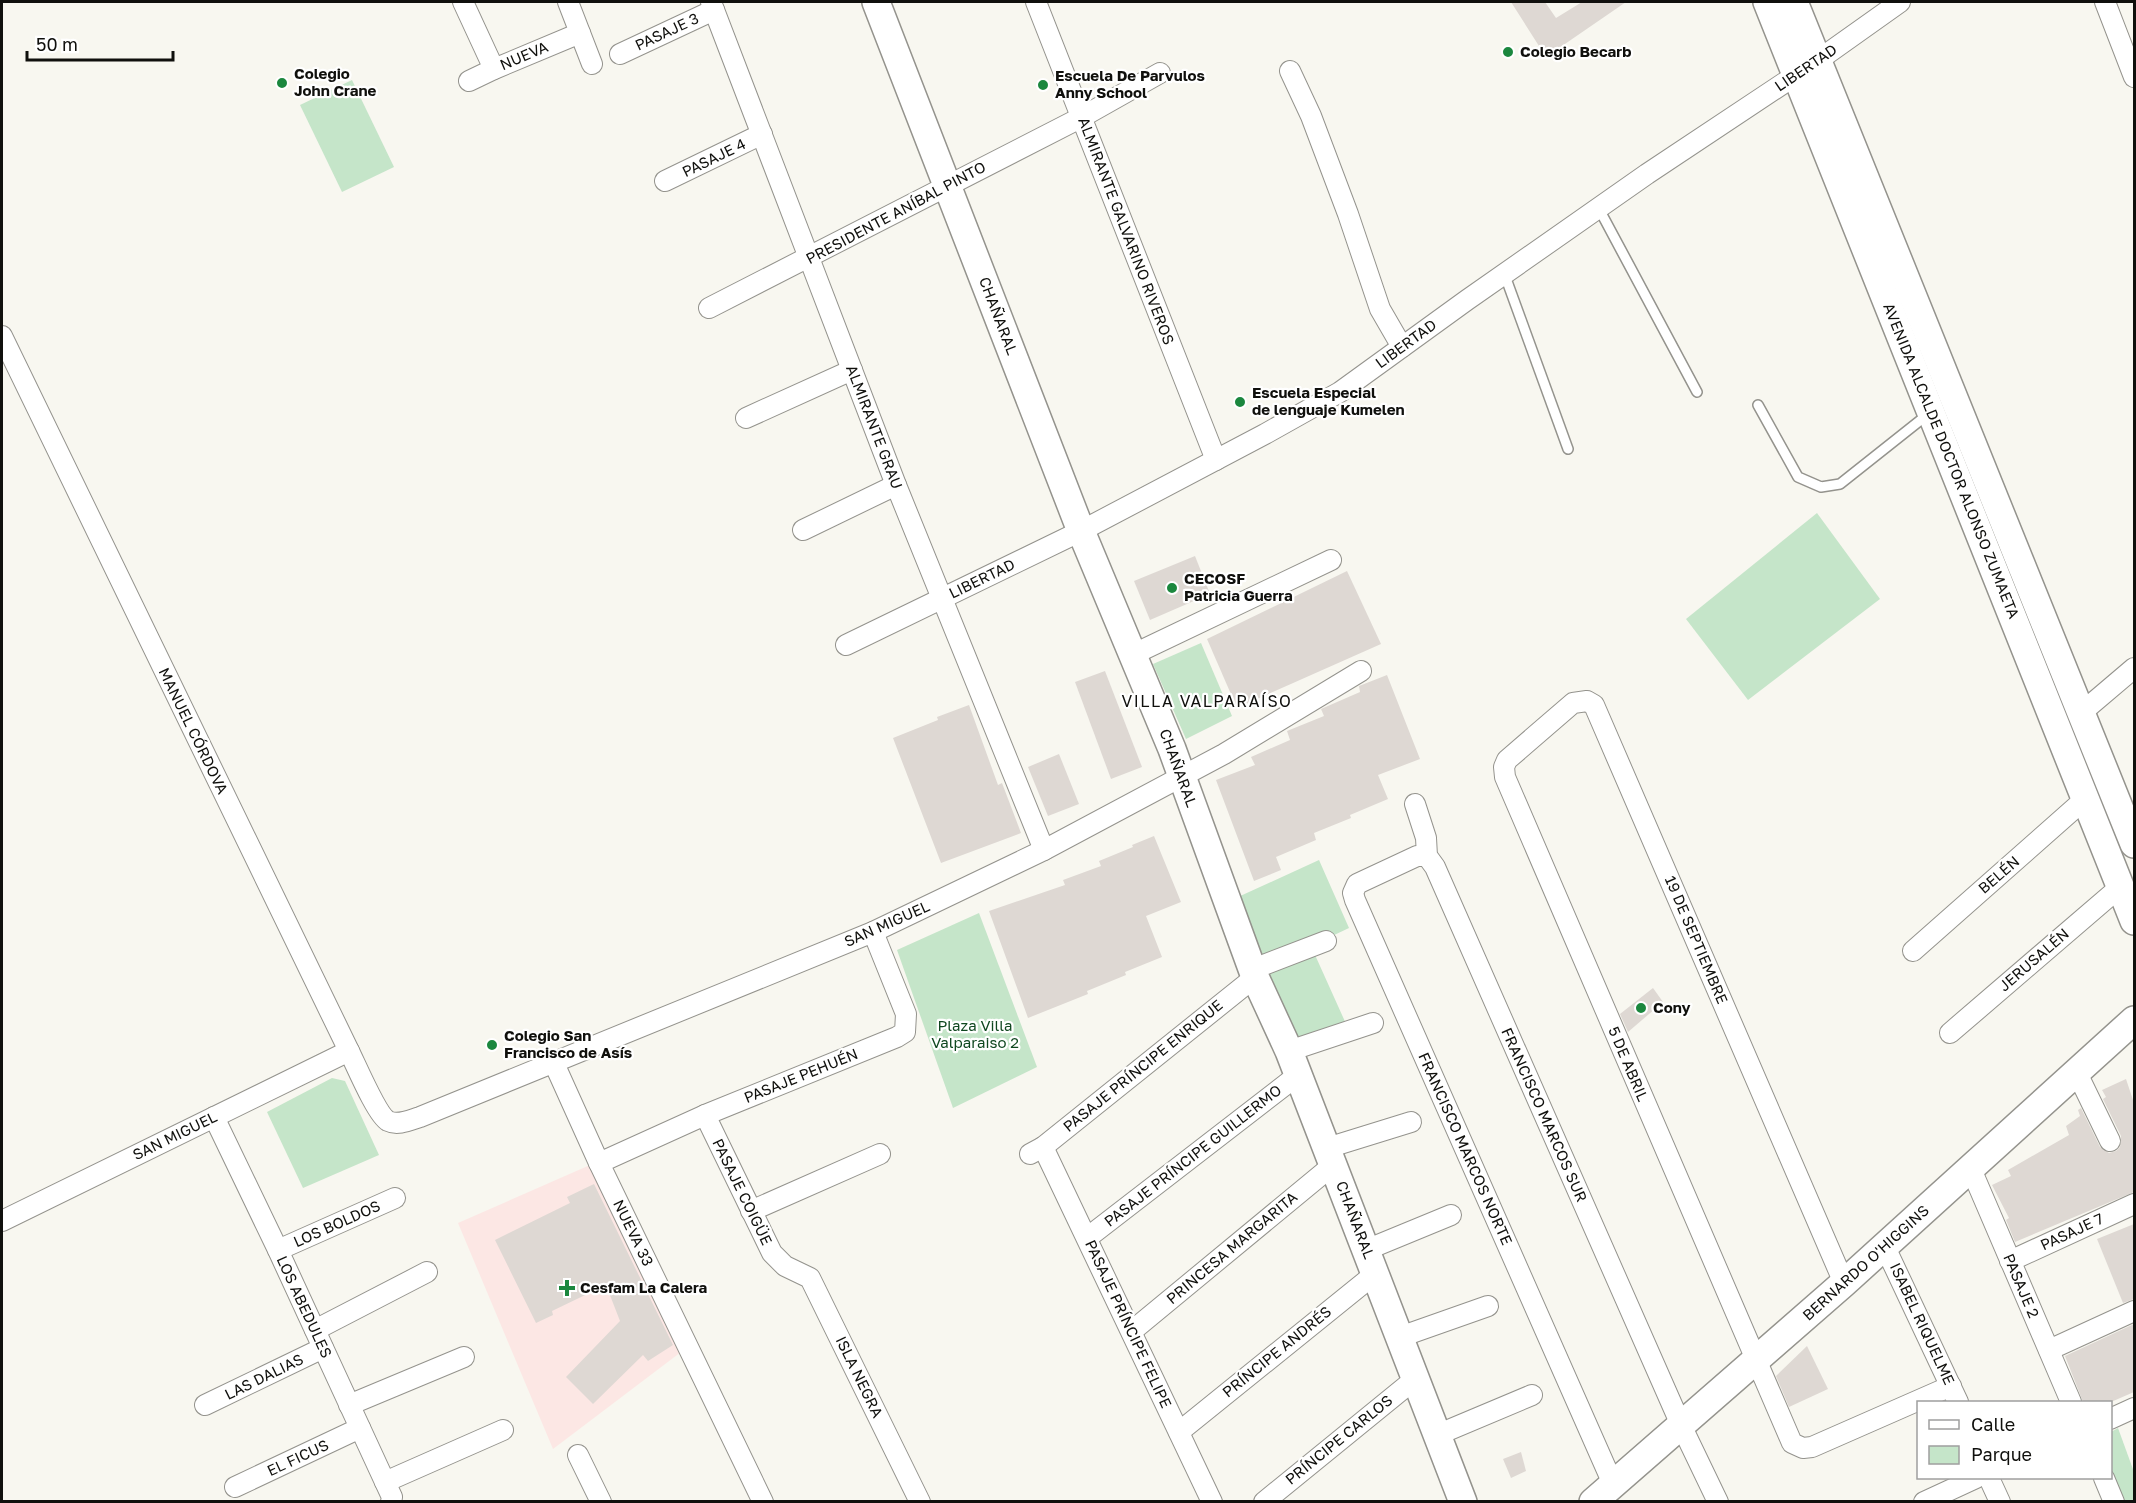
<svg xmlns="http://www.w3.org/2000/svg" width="2136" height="1503" viewBox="0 0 2136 1503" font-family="'Golos Text',sans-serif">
  <rect width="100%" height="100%" fill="#f8f7f0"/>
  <polygon fill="#fce7e4" points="590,1165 681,1352 553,1449 458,1223"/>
  <g fill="#c5e5c9">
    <polygon points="352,80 394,167 342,192 300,105"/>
    <polygon points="1817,513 1880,599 1748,700 1686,619"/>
    <polygon points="1201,643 1232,716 1186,739 1153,664"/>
    <polygon points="1319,860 1349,928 1311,946 1347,1026 1293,1043 1238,897"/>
    <polygon points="979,913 1037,1067 953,1108 897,950"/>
    <polygon points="332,1078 345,1081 379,1155 303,1188 267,1112"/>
    <polygon points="2118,1428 2134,1472 2134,1500 2118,1501 2110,1478 2111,1432"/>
  </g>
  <g fill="#ded8d3">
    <polygon points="1511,2 1545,2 1556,18 1582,2 1626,2 1546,57"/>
    <polygon points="1195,556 1210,594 1150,620 1134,581"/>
    <polygon points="1347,571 1381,644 1237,708 1207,639"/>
    <polygon points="1105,671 1142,767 1111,779 1075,682"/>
    <polygon points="1387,675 1420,759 1378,775 1388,799 1350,815 1351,818 1314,833 1316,840 1276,857 1281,870 1254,881 1216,780 1255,765 1251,757 1290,740 1287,731 1324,716 1321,709 1360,692 1359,686"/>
    <polygon points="969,705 998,785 1002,783 1021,833 941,863 893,738 938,720 937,717"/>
    <polygon points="1059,754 1079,804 1048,816 1028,767"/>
    <polygon points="1154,836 1181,902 1146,916 1162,957 1125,972 1126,975 1087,991 1088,994 1028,1018 989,911 1065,885 1063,880 1101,866 1099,861 1133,847 1132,845"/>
    <polygon points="1653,988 1663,1002 1628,1032 1620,1014"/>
    <polygon points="2126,1079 2134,1103 2134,1192 2015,1242 2006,1220 2009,1218 1992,1185 2011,1176 2008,1170 2069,1135 2066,1126 2080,1116 2078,1110 2081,1108 2100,1147 2109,1153 2116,1151 2120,1147 2121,1136 2103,1099 2106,1097 2102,1090"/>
    <polygon points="594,1184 673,1345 648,1361 643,1355 593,1404 566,1377 620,1321 606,1285 552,1311 553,1315 536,1323 495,1240 570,1203 567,1197"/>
    <polygon points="2134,1224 2134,1299 2123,1303 2097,1239"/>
    <polygon points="2134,1324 2134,1392 2111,1402 2083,1402 2065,1356"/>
    <polygon points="1807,1346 1828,1389 1789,1407 1776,1376"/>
    <polygon points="1521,1452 1526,1471 1511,1478 1503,1459"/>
  </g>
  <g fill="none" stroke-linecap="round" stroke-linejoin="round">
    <g stroke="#94938d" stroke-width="12">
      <g id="lane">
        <polyline points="1598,207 1697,392"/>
        <polyline points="1504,273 1568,449"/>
        <polyline points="1758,405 1798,477 1821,487 1840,484 1927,415"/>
      </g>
    </g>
    <g stroke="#94938d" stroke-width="22">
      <g id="street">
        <polyline points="463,2 494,69"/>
        <polyline points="568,2 592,64"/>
        <polyline points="711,2 896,485 1044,850"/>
        <polyline points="1036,2 1216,460"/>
        <polyline points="2105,2 2134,77"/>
        <polyline points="620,54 714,10"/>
        <polyline points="1290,71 1311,116 1348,214 1380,309 1402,347"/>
        <polyline points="469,81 494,69 580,33"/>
        <polyline points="665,181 762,134"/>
        <polyline points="709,308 1082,117 1160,73"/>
        <path d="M2,336L349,1051C356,1065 377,1115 388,1121C398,1126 410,1120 420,1117L873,932L1044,850L1224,754L1361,671"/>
        <polyline points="746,418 852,370"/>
        <polyline points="803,530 896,485"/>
        <polyline points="846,645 1081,531 1265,434 1340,392 1467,300 1647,174 1817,61 1900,2"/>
        <polyline points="1134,654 1331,560"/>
        <polyline points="2081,713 2134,668"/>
        <polyline points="1415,804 1426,838 1427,856 1435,867 1681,1425 1718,1502"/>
        <polyline points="1427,856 1417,856 1357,884 1353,893 1355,900 1613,1484"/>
        <polyline points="1913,951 2085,799"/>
        <polyline points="1253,969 1326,941"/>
        <polyline points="1950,1033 2120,887"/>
        <polyline points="1289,1051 1373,1023"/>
        <polyline points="553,1061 599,1163 763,1502"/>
        <polyline points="2077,1073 2110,1141"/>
        <polyline points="705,1115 772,1253 785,1266 810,1278 920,1502"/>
        <polyline points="214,1117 278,1250 385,1482 392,1497 391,1502"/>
        <polyline points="1043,1147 1212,1502"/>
        <polyline points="1327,1148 1411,1122"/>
        <polyline points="1030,1154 1043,1147 1255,977"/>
        <polyline points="599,1163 705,1115 897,1037 905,1032 906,1014 873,932"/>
        <polyline points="1971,1169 2071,1402"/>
        <polyline points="751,1211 880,1154"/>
        <polyline points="2,1221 349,1051"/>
        <polyline points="1087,1238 1298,1075"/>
        <polyline points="1885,1247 1958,1402"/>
        <polyline points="278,1250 395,1198"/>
        <polyline points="1366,1250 1451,1215"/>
        <polyline points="2010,1261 2134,1204"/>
        <polyline points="1844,1283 1594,705 1587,701 1573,703 1507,760 1504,767 1505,777 1792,1443 1803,1448 1812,1447 1951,1386"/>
        <polyline points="315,1330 427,1272"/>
        <polyline points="1132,1331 1333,1165"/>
        <polyline points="1400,1337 1488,1306"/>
        <polyline points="2049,1350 2134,1311"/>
        <polyline points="205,1405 323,1348"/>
        <polyline points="349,1405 464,1357"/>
        <polyline points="2110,1419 2134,1408"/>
        <polyline points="1179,1432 1376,1273"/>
        <polyline points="1437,1435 1532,1395"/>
        <polyline points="578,1455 601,1502"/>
        <polyline points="1989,1478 2000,1502"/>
        <polyline points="2104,1478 2114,1502"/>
        <polyline points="385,1482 503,1430"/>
        <polyline points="235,1487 360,1428"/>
        <polyline points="1264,1502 1415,1379"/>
        <polyline points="1924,1502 1976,1478"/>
      </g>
    </g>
    <g stroke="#94938d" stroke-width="30">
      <g id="secondary">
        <polyline points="876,2 1081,531 1172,749 1255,977 1289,1051 1463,1502"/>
        <polyline points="1767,2 2134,921"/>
        <polyline points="1794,2 2134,844"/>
        <polyline points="1593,1502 1844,1283 2134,1020"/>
      </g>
    </g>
    <use href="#lane" stroke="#fff" stroke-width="9"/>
    <use href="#street" stroke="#fff" stroke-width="20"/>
    <use href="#secondary" stroke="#fff" stroke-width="27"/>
  </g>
  <g fill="#1b873e" stroke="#fff" stroke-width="2">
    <circle cx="1508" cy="52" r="6"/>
    <circle cx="282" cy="83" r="6"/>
    <circle cx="1043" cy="85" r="6"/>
    <circle cx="1240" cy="402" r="6"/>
    <circle cx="1172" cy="588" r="6"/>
    <circle cx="1641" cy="1008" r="6"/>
    <circle cx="492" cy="1045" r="6"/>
    <path d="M564 1279h6v6h6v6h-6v6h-6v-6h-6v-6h6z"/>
  </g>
  <g text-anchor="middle" stroke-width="4.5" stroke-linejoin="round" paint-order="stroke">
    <g font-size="15" fill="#10100d" stroke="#fff">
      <text transform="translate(667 32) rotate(-25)" y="5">PASAJE 3</text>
      <text transform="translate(524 56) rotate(-23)" y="5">NUEVA</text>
      <text transform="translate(1806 68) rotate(-34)" y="5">LIBERTAD</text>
      <text transform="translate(714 158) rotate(-26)" y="5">PASAJE 4</text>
      <text transform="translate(896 213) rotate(-28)" y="5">PRESIDENTE ANÍBAL PINTO</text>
      <text transform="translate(1126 231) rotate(69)" y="5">ALMIRANTE GALVARINO RIVEROS</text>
      <text transform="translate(998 316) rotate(69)" y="5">CHAÑARAL</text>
      <text transform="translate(1406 344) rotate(-36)" y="5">LIBERTAD</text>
      <text transform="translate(874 427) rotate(69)" y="5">ALMIRANTE GRAU</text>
      <text transform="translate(1951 461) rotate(68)" y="5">AVENIDA ALCALDE DOCTOR ALONSO ZUMAETA</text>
      <text transform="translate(982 579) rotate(-26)" y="5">LIBERTAD</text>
      <text transform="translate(193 731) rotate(64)" y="5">MANUEL CÓRDOVA</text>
      <text transform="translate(1178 768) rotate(70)" y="5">CHAÑARAL</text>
      <text transform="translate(1999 875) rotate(-41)" y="5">BELÉN</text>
      <text transform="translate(887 924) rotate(-24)" y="5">SAN MIGUEL</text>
      <text transform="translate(1696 940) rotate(67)" y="5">19 DE SEPTIEMBRE</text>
      <text transform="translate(2034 960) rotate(-41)" y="5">JERUSALÉN</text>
      <text transform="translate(1628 1064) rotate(67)" y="5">5 DE ABRIL</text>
      <text transform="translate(1143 1066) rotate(-39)" y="5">PASAJE PRÍNCIPE ENRIQUE</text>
      <text transform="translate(801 1076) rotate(-22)" y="5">PASAJE PEHUÉN</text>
      <text transform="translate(1544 1115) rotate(66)" y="5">FRANCISCO MARCOS SUR</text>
      <text transform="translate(175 1136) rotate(-26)" y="5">SAN MIGUEL</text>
      <text transform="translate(1465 1149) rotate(66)" y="5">FRANCISCO MARCOS NORTE</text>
      <text transform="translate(1193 1156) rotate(-38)" y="5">PASAJE PRÍNCIPE GUILLERMO</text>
      <text transform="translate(742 1192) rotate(64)" y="5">PASAJE COIGÜE</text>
      <text transform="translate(1355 1220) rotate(69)" y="5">CHAÑARAL</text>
      <text transform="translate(337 1224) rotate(-24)" y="5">LOS BOLDOS</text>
      <text transform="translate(2072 1232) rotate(-25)" y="5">PASAJE 7</text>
      <text transform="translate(633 1233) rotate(64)" y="5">NUEVA 33</text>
      <text transform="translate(1232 1248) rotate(-40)" y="5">PRINCESA MARGARITA</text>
      <text transform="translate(1866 1263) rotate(-42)" y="5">BERNARDO O'HIGGINS</text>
      <text transform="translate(2021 1286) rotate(67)" y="5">PASAJE 2</text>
      <text transform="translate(304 1307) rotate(65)" y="5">LOS ABEDULES</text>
      <text transform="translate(1128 1324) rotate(65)" y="5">PASAJE PRÍNCIPE FELIPE</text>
      <text transform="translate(1922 1324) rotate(65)" y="5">ISABEL RIQUELME</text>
      <text transform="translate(1277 1352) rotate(-39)" y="5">PRÍNCIPE ANDRÉS</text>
      <text transform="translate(264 1377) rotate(-26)" y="5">LAS DALIAS</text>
      <text transform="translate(859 1377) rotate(64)" y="5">ISLA NEGRA</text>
      <text transform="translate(1339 1440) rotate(-39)" y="5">PRÍNCIPE CARLOS</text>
      <text transform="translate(298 1458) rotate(-25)" y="5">EL FICUS</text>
    </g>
    <g font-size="15" font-weight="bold" fill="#10100d" stroke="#fff" text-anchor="start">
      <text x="1520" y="57">Colegio Becarb</text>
      <text x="294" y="79">Colegio<tspan x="294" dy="17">John Crane</tspan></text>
      <text x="1055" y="81">Escuela De Parvulos<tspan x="1055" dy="17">Anny School</tspan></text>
      <text x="1252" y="398">Escuela Especial<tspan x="1252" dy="17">de lenguaje Kumelen</tspan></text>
      <text x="1184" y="584">CECOSF<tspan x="1184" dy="17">Patricia Guerra</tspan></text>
      <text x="1653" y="1013">Cony</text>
      <text x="504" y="1041">Colegio San<tspan x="504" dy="17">Francisco de Asís</tspan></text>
      <text x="580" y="1293">Cesfam La Calera</text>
    </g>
    <g font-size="15" fill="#0f471f" stroke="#fff">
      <text x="975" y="1031">Plaza Villa<tspan x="975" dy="17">Valparaiso 2</tspan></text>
    </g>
    <g font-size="16" letter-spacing="1.5" fill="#10100d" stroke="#fff">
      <text x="1207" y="707">VILLA VALPARAÍSO</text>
    </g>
  </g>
  <rect width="2136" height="1503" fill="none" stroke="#10100d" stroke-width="6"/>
  <rect x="1917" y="1401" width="195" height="78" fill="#ffffff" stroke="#9f9f9e" stroke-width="1.5"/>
  <rect x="1929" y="1420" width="30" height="9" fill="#ffffff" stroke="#9f9f9e" stroke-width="1.5"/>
  <text x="1971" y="1431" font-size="18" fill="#10100d">Calle</text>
  <rect x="1929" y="1446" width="30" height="18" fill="#c5e5c9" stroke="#9f9f9e" stroke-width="1.5"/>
  <text x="1971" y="1461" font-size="18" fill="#10100d">Parque</text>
  <path d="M27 51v9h146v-9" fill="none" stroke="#10100d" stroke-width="3"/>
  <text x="36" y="51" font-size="18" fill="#10100d" stroke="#ffffff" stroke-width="4.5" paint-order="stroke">50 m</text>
</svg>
